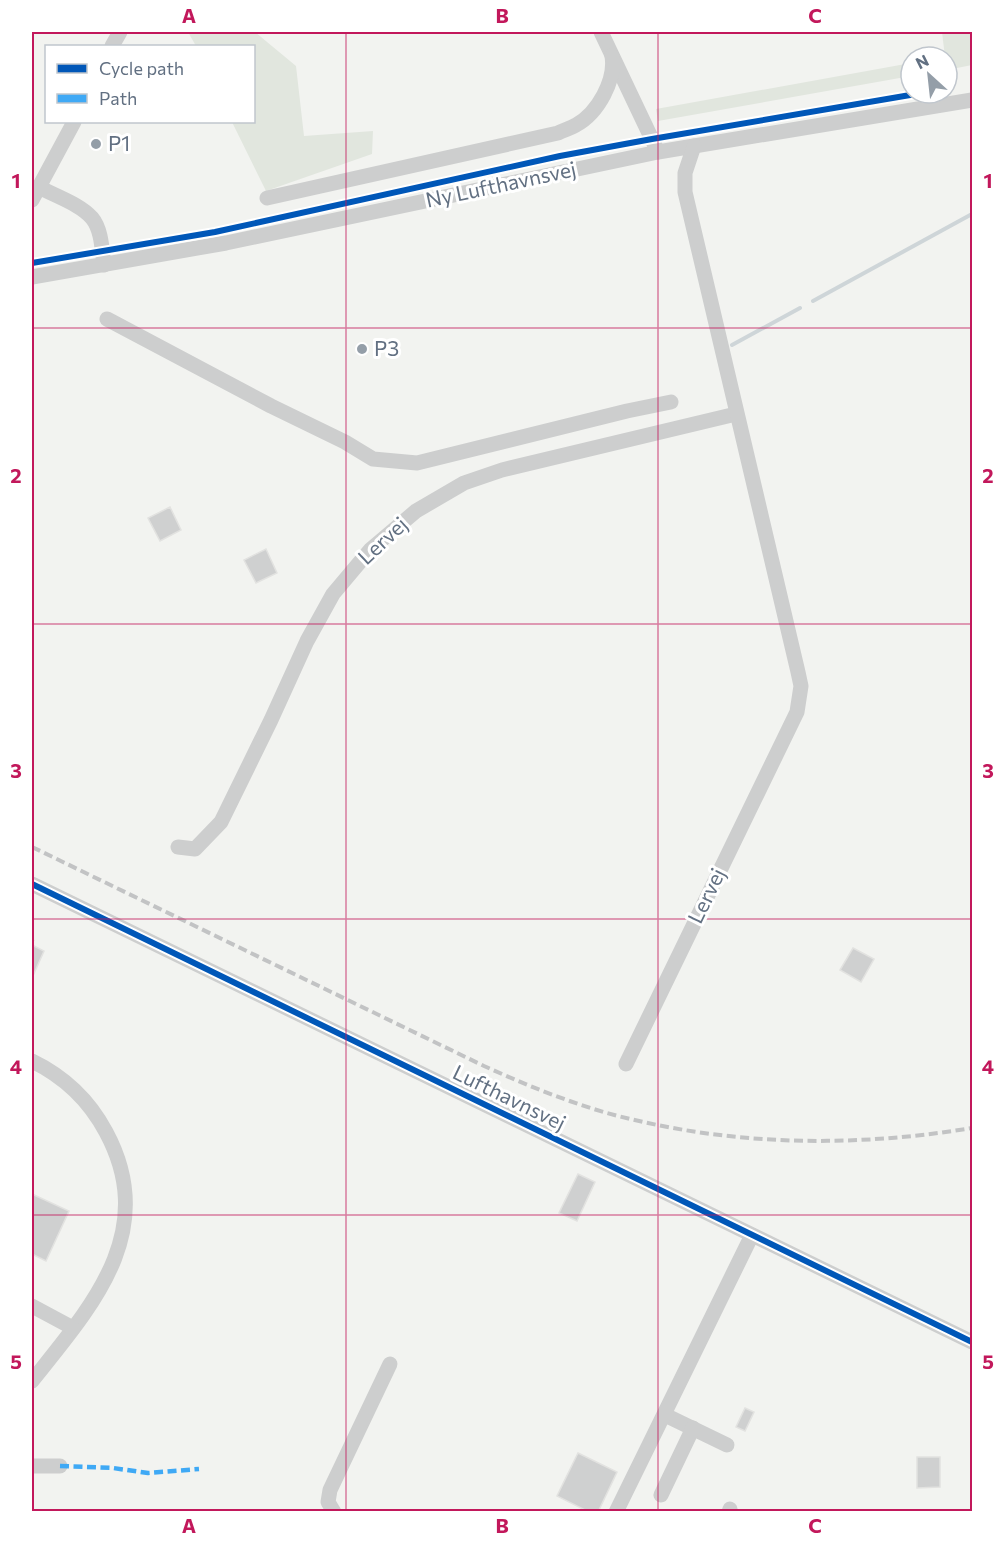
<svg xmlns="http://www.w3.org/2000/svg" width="1004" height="1543" viewBox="0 0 1004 1543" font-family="Commissioner,sans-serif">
  <rect width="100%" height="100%" fill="#f2f3f0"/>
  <g fill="#e1e6de">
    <polygon points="188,32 255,32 296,66 304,136 373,131 372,154 266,191 232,122 254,122 254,46 196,46"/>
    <polygon points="942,32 972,32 972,65 947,70 947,57 945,57"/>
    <polygon points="911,63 911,76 658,121 656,109"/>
  </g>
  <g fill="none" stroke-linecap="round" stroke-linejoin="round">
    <g stroke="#ced5d8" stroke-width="4">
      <polyline points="813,301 972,214"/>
      <polyline points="732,345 800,308"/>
    </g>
  </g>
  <g fill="#cfd0d0" stroke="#e2e2e0" stroke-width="1.5">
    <polygon points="170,507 181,530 160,541 148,518"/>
    <polygon points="266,549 277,573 256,583 244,560"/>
    <polygon points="32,945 44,951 32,978"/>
    <polygon points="853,948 874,959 861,982 840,970"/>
    <polygon points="578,1174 595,1182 577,1221 559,1213"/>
    <polygon points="32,1194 69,1211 46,1261 32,1254"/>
    <polygon points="745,1408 754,1412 745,1431 736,1427"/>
    <polygon points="578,1453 617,1472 598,1512 589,1512 557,1496"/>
    <polygon points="917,1457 940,1457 940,1487 917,1488"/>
  </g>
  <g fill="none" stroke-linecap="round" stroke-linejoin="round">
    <g stroke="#cacacb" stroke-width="2" stroke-dasharray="3 3" stroke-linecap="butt">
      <polyline points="32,940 34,941"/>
      <polyline points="653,1510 655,1512"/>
    </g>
    <g stroke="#cdcece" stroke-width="15">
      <polyline points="601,32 658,152"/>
      <polyline points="112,46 120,32"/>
      <path d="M39,187C55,196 80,204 92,218C102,230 102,251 104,265"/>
      <path d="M267,198L558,133C564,130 571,128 576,125C598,113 616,80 612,56"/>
      <polyline points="32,200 74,122"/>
      <polyline points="32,277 226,243 658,152 972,100"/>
      <polyline points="107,319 271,406 345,442 373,459 417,463 627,411 671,402"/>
      <polyline points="178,847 195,849 221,822 271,720 307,641 333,594 370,550 416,511 464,483 502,470 736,414"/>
      <polyline points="32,884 972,1342"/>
      <path d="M32,1061C65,1077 89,1100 106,1132C160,1232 91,1307 32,1381"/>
      <polyline points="626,1064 797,712 801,686 798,672 685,192 685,173 694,146"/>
      <polyline points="32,1306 73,1328"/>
      <polyline points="665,1415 727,1445"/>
      <polyline points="32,1466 60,1466"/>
      <polyline points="661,1495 693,1428"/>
      <polyline points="334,1512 328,1502 330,1490 390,1364"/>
      <polyline points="616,1512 752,1235"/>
      <polyline points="729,1512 730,1509"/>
    </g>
    <path stroke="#c2c3c4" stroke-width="4" stroke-dasharray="9 4.5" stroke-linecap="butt" d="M32,847L484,1066C524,1084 565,1101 607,1113C727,1146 851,1148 972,1128"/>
    <polyline stroke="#3fa9f5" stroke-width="4.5" stroke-dasharray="9 4.5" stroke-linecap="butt" points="60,1466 113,1468 148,1473 199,1469"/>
    <g stroke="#fff" stroke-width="10">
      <g id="cycleway">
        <polyline points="32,263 215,232 560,156 652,139 922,93"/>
        <polyline points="32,884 972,1342"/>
      </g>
    </g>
    <use href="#cycleway" stroke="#0057b8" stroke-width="6"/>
  </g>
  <path fill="none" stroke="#c2185b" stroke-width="1.5" stroke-opacity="0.55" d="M346,32V1512M658,32V1512M32,328H972M32,624H972M32,919H972M32,1215H972"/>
  <g fill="#949ea8" stroke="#fff" stroke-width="2">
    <circle cx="96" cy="144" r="6"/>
    <circle cx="362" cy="349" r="6"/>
  </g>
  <g text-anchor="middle" stroke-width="6" stroke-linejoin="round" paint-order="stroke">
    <g font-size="21" fill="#627082" stroke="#fff" text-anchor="start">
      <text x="108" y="151">P1</text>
      <text x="374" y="356">P3</text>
    </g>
    <g font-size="21" fill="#627082" stroke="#fff">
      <text transform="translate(501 185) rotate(-12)" y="7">Ny Lufthavnsvej</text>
      <text transform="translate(383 541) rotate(-43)" y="7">Lervej</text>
      <text transform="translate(707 896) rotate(-64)" y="7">Lervej</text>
      <text transform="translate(509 1098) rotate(26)" y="7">Lufthavnsvej</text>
    </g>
  </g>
  <rect width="1004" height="1543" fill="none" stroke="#ffffff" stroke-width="66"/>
  <rect x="45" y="45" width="210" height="78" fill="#ffffff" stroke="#c0c6cd" stroke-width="1.5"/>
  <rect x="57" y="64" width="30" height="9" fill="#0057b8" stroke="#c0c6cd" stroke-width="1.5"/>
  <text x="99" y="75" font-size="18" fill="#627082">Cycle path</text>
  <rect x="57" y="94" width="30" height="9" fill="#3fa9f5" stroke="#c0c6cd" stroke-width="1.5"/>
  <text x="99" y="105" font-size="18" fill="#627082">Path</text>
  <g transform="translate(929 75) rotate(333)"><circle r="28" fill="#ffffff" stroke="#c0c6cd" stroke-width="1.5"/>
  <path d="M0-4.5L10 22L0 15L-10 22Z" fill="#949ea8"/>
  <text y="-9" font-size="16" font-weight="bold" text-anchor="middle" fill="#627082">N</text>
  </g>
  <rect x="33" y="33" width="938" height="1477" fill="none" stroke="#c2185b" stroke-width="2"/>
  <g font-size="20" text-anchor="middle" font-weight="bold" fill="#c2185b">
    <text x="189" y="23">A</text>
    <text x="502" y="23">B</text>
    <text x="815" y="23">C</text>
    <text x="16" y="188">1</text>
    <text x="988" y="188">1</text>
    <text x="16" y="483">2</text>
    <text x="988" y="483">2</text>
    <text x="16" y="778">3</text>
    <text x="988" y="778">3</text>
    <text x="16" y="1074">4</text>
    <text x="988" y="1074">4</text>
    <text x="16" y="1369">5</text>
    <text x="988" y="1369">5</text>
    <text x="189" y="1533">A</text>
    <text x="502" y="1533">B</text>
    <text x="815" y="1533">C</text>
  </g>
</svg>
